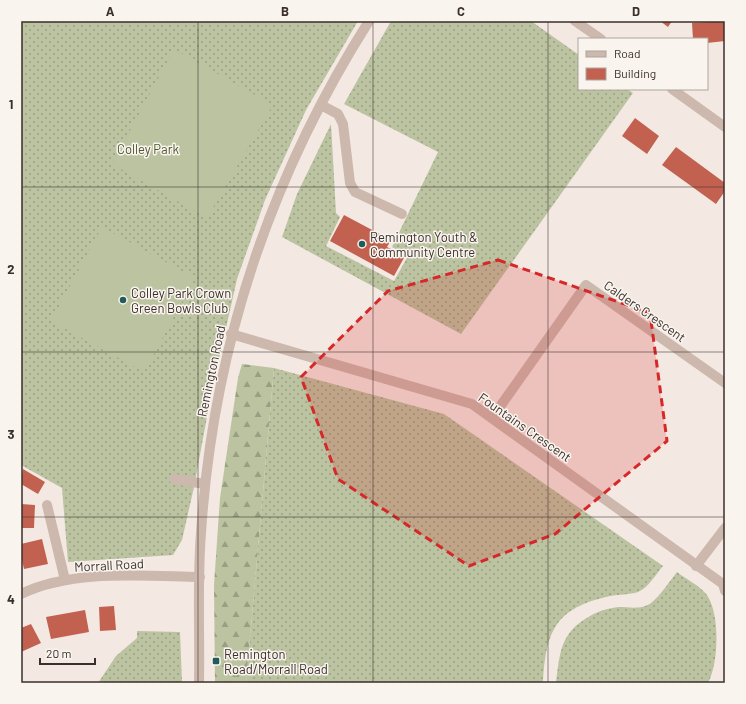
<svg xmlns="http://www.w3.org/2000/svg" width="746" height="704" viewBox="0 0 746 704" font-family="Barlow,sans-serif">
  <defs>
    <pattern id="grass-dots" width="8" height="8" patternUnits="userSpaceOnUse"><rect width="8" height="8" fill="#bbc3a1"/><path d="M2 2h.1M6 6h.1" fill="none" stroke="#999f83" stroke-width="1.8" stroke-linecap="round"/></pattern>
    <pattern id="forest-firs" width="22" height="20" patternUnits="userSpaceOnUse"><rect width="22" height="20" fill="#bbc3a1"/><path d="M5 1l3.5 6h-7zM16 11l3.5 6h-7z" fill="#999f83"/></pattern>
  </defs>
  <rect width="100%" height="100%" fill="#f3e9e2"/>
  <g fill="url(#grass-dots)">
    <polygon points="21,21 358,21 306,110 265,200 237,279 211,395 194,487 182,540 173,555 68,562 62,488 21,465"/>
    <polygon points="391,21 531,21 579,55 579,89 627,89 633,93 461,334 282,237 297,194 331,124 336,213 340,217 326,246 394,281 408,256 392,247 438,152 344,104"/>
    <path d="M274,368L444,414L663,566C656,574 648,588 638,592C629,595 619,594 610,596C555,608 546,631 543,683H246Z"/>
    <path d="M677,572C686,579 700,586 707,595C720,614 719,663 708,683H556C560,652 560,633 590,616C598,611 609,608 619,607C629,607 642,610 651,603C661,595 669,582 677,572Z"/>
    <polygon points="137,631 180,632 182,683 98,683 116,656 137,638"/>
  </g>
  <polygon fill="url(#forest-firs)" points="242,364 274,368 246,683 215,683 214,585 220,498 238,378"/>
  <g fill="#bbc3a1">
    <polygon points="174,49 273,105 207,218 112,164"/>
    <polygon points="102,227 195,278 144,372 51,321"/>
  </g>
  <g fill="#c36150">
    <polygon points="660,21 672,21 668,27"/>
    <polygon points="725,21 725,41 707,43 707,39 693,39 692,23"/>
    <polygon points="635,118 659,136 647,154 622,136"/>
    <polygon points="676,147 725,183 725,191 716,204 662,165"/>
    <polygon points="344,215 391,240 387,247 405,256 394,276 330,241"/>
    <polygon points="23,469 45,482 38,494 21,484"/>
    <polygon points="21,504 35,505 34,528 21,528"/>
    <polygon points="42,539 48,564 24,569 21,556 21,544"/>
    <polygon points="114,606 116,630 100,631 99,607"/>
    <polygon points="85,610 89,632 51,639 46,617"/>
    <polygon points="31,624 41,643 21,652 21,628"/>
  </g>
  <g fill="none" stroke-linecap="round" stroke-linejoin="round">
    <g stroke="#ccb8ad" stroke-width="10">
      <polyline points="575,21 601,39"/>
      <polyline points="672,89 725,127"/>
      <polyline points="321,105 338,114 343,124 350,183 355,192 402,214"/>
      <polyline points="231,334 472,404 723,584 725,591"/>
      <polyline points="492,418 586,285 725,383"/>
      <polyline points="174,479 205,484"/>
      <polyline points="47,505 65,580"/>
      <polyline points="696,566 725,528"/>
      <path d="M21,594C73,569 143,576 200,577"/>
      <path d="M199,683C200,633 197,583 201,533C213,348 270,177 369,21"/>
    </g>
  </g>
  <path fill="#d62828" fill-opacity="0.2" stroke="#d62828" stroke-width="3" stroke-dasharray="8 5" stroke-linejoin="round" d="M498,260L650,313L667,441L555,534L469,566L338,479L301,377L388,291Z"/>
  <path fill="none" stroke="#3a2f2c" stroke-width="1" stroke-opacity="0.55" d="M198,21V683M373,21V683M548,21V683M21,187H725M21,352H725M21,517H725"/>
  <g fill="#215c5a" stroke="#faf4ee" stroke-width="1.5">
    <circle cx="362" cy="244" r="4"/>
    <circle cx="123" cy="300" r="4"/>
    <rect x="212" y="657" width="8" height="8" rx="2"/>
  </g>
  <g text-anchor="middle" stroke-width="3" stroke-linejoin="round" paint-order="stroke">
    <g font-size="13" fill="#4d5830" stroke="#faf4ee">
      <text x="148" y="154">Colley Park</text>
    </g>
    <g font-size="13" fill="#3a2f2c" stroke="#faf4ee" text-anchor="start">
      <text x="370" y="242">Remington Youth &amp;<tspan x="370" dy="15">Community Centre</tspan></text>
      <text x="131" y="298">Colley Park Crown<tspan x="131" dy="15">Green Bowls Club</tspan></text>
      <text x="224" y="659">Remington<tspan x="224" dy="15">Road/Morrall Road</tspan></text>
    </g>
    <g font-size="13" fill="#3a2f2c" stroke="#faf4ee">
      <text transform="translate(645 311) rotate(35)" y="5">Calders Crescent</text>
      <text transform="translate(211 371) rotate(-78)" y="5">Remington Road</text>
      <text transform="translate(525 427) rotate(35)" y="5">Fountains Crescent</text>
      <text transform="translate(109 565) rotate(-3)" y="5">Morrall Road</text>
    </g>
  </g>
  <rect width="746" height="704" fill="none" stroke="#faf4ee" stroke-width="44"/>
  <rect x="578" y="38" width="130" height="52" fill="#faf4ee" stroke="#ada5a0"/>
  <rect x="586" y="51" width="20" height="6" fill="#ccb8ad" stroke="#ada5a0"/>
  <text x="614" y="58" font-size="12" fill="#3a2f2c">Road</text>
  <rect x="586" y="68" width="20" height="12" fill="#c36150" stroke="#ada5a0"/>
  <text x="614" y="78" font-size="12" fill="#3a2f2c">Building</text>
  <path d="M40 658v6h55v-6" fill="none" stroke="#3a2f2c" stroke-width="2"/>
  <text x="46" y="658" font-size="12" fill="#3a2f2c" stroke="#faf4ee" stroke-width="3" paint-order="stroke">20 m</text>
  <rect x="22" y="22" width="702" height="660" fill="none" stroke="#3a2f2c" stroke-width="1.5"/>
  <g font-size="13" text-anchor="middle" font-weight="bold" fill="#3a2f2c">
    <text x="110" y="16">A</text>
    <text x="285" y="16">B</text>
    <text x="461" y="16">C</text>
    <text x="636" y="16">D</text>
    <text x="11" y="109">1</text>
    <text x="11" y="274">2</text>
    <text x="11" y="439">3</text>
    <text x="11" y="604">4</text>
  </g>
</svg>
